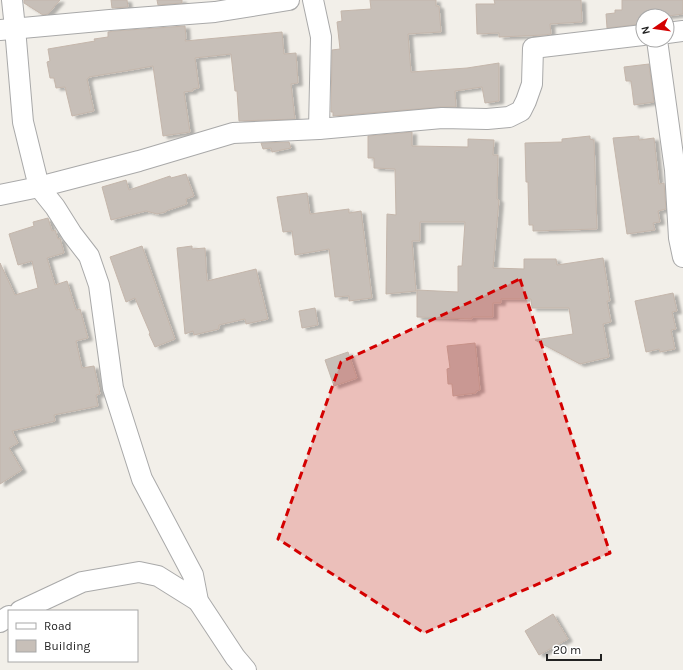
<svg xmlns="http://www.w3.org/2000/svg" width="683" height="670" viewBox="0 0 683 670" font-family="Karla,sans-serif">
  <defs>
    <filter id="shadow"><feDropShadow dx="4.5" dy="2.5" stdDeviation="1" flood-color="#0004"/></filter>
  </defs>
  <rect width="100%" height="100%" fill="#f2efe9"/>
  <g fill="#c7bfb8" stroke="#c4b6ab" filter="url(#shadow)">
    <polygon points="24,0 60,0 48,14 43,15 24,3"/>
    <polygon points="111,0 127,0 128,7 112,8"/>
    <polygon points="157,0 182,0 182,3 158,5"/>
    <polygon points="370,0 436,0 436,6 439,6 441,32 408,34 411,72 467,68 499,63 499,101 485,103 482,87 455,91 456,107 441,107 333,116 333,112 331,112 332,50 340,49 337,22 342,21 341,11 371,9"/>
    <polygon points="494,0 581,0 582,22 550,24 551,34 544,35 499,37 499,33 477,34 476,4 495,4"/>
    <polygon points="622,0 683,0 683,14 668,16 643,16 643,24 607,28 606,14 615,13 615,10 622,10"/>
    <polygon points="185,26 186,38 185,41 282,32 284,54 296,53 298,83 291,84 295,119 239,121 237,91 235,91 231,54 195,58 199,88 193,89 193,91 184,92 190,132 163,136 153,66 137,69 89,77 89,78 87,79 94,111 72,116 65,87 56,88 54,78 50,78 47,62 50,61 48,49 95,41 94,39 108,37 108,32 114,31"/>
    <polygon points="649,64 654,102 634,105 631,81 626,81 624,67"/>
    <polygon points="412,132 412,146 468,147 468,139 494,140 493,155 498,155 497,199 499,200 493,268 524,269 524,259 556,259 557,265 603,258 610,301 607,301 611,322 603,324 609,357 580,364 535,340 573,334 569,308 532,308 531,299 501,299 501,303 493,303 493,317 472,317 472,319 417,317 417,290 458,292 458,266 462,266 465,222 420,222 420,241 412,241 416,291 386,294 387,214 396,215 395,169 374,168 374,158 368,158 368,136"/>
    <polygon points="590,136 590,139 594,140 597,229 533,231 533,225 529,225 528,182 526,182 525,143 562,142 562,139"/>
    <polygon points="639,136 639,140 654,138 659,184 664,183 666,209 658,211 660,222 653,223 655,230 627,234 613,138"/>
    <polygon points="289,142 291,148 272,152 271,148 263,149 261,143"/>
    <polygon points="186,174 194,196 186,199 187,204 166,211 166,212 157,214 146,211 111,220 102,187 126,180 129,190 170,176 171,178"/>
    <polygon points="307,193 310,214 349,209 349,213 361,211 372,298 349,301 349,296 335,297 329,249 295,255 292,231 283,232 277,197"/>
    <polygon points="48,218 52,231 55,230 58,239 60,238 64,253 47,258 55,285 67,281 76,310 80,309 88,338 76,341 82,368 94,366 100,394 96,395 98,406 54,415 55,421 12,431 18,443 9,448 22,470 0,484 0,263 15,295 38,288 32,261 18,265 9,234 34,226 33,222"/>
    <polygon points="142,246 175,339 155,347 149,334 150,333 135,298 126,302 110,257"/>
    <polygon points="192,246 192,249 205,248 207,281 256,269 268,319 246,324 245,319 219,325 219,329 194,335 193,331 185,334 177,248"/>
    <polygon points="673,293 677,311 672,312 676,329 671,330 675,349 660,352 659,349 646,352 635,301"/>
    <polygon points="315,308 318,325 302,328 299,311"/>
    <polygon points="475,343 480,390 476,391 476,393 453,396 452,384 448,384 447,369 450,368 447,346"/>
    <polygon points="348,352 357,378 334,386 325,360"/>
    <polygon points="553,614 568,639 539,655 525,631"/>
  </g>
  <g fill="none" stroke-linecap="round" stroke-linejoin="round">
    <g stroke="#a9a9a9" stroke-width="22">
      <g id="street">
        <polyline points="12,0 15,28 23,122 39,187 55,207 72,234 89,256 99,285 113,388 142,479 193,575 198,601 235,657 246,670"/>
        <polyline points="313,0 321,37 319,129"/>
        <polyline points="0,30 110,20 215,12 289,0"/>
        <polyline points="667,33 683,31"/>
        <polyline points="657,40 675,170 679,238 683,257"/>
        <polyline points="0,195 39,187 139,161 233,133 319,129 442,118 487,119 509,117 521,111 526,101 532,84 533,48 643,35"/>
        <polyline points="20,611 82,582 139,572 158,576 198,601"/>
        <polyline points="0,622 9,616"/>
      </g>
    </g>
    <use href="#street" stroke="#fff" stroke-width="20"/>
  </g>
  <path fill="#d40000" fill-opacity="0.2" stroke="#d40000" stroke-width="3" stroke-dasharray="8 5" stroke-linejoin="round" d="M520,279L610,553L424,633L278,539L341,362Z"/>
  <rect x="8" y="610" width="130" height="52" fill="#ffffff" stroke="#a7a7a7"/>
  <rect x="16" y="623" width="20" height="6" fill="#ffffff" stroke="#a7a7a7"/>
  <text x="44" y="630" font-size="12" fill="#222222">Road</text>
  <rect x="16" y="640" width="20" height="12" fill="#c7bfb8" stroke="#a7a7a7"/>
  <text x="44" y="650" font-size="12" fill="#222222">Building</text>
  <g transform="translate(655 28) rotate(257)"><circle r="19" fill="#ffffff" stroke="#a7a7a7"/>
  <path d="M0-3L7 15L0 10L-7 15Z" fill="#d40000"/>
  <text y="-6" font-size="11" font-weight="bold" text-anchor="middle" fill="#222222">N</text>
  </g>
  <path d="M547 654v6h54v-6" fill="none" stroke="#222222" stroke-width="2"/>
  <text x="553" y="654" font-size="12" fill="#222222" stroke="#ffffff" stroke-width="3" paint-order="stroke">20 m</text>
</svg>
